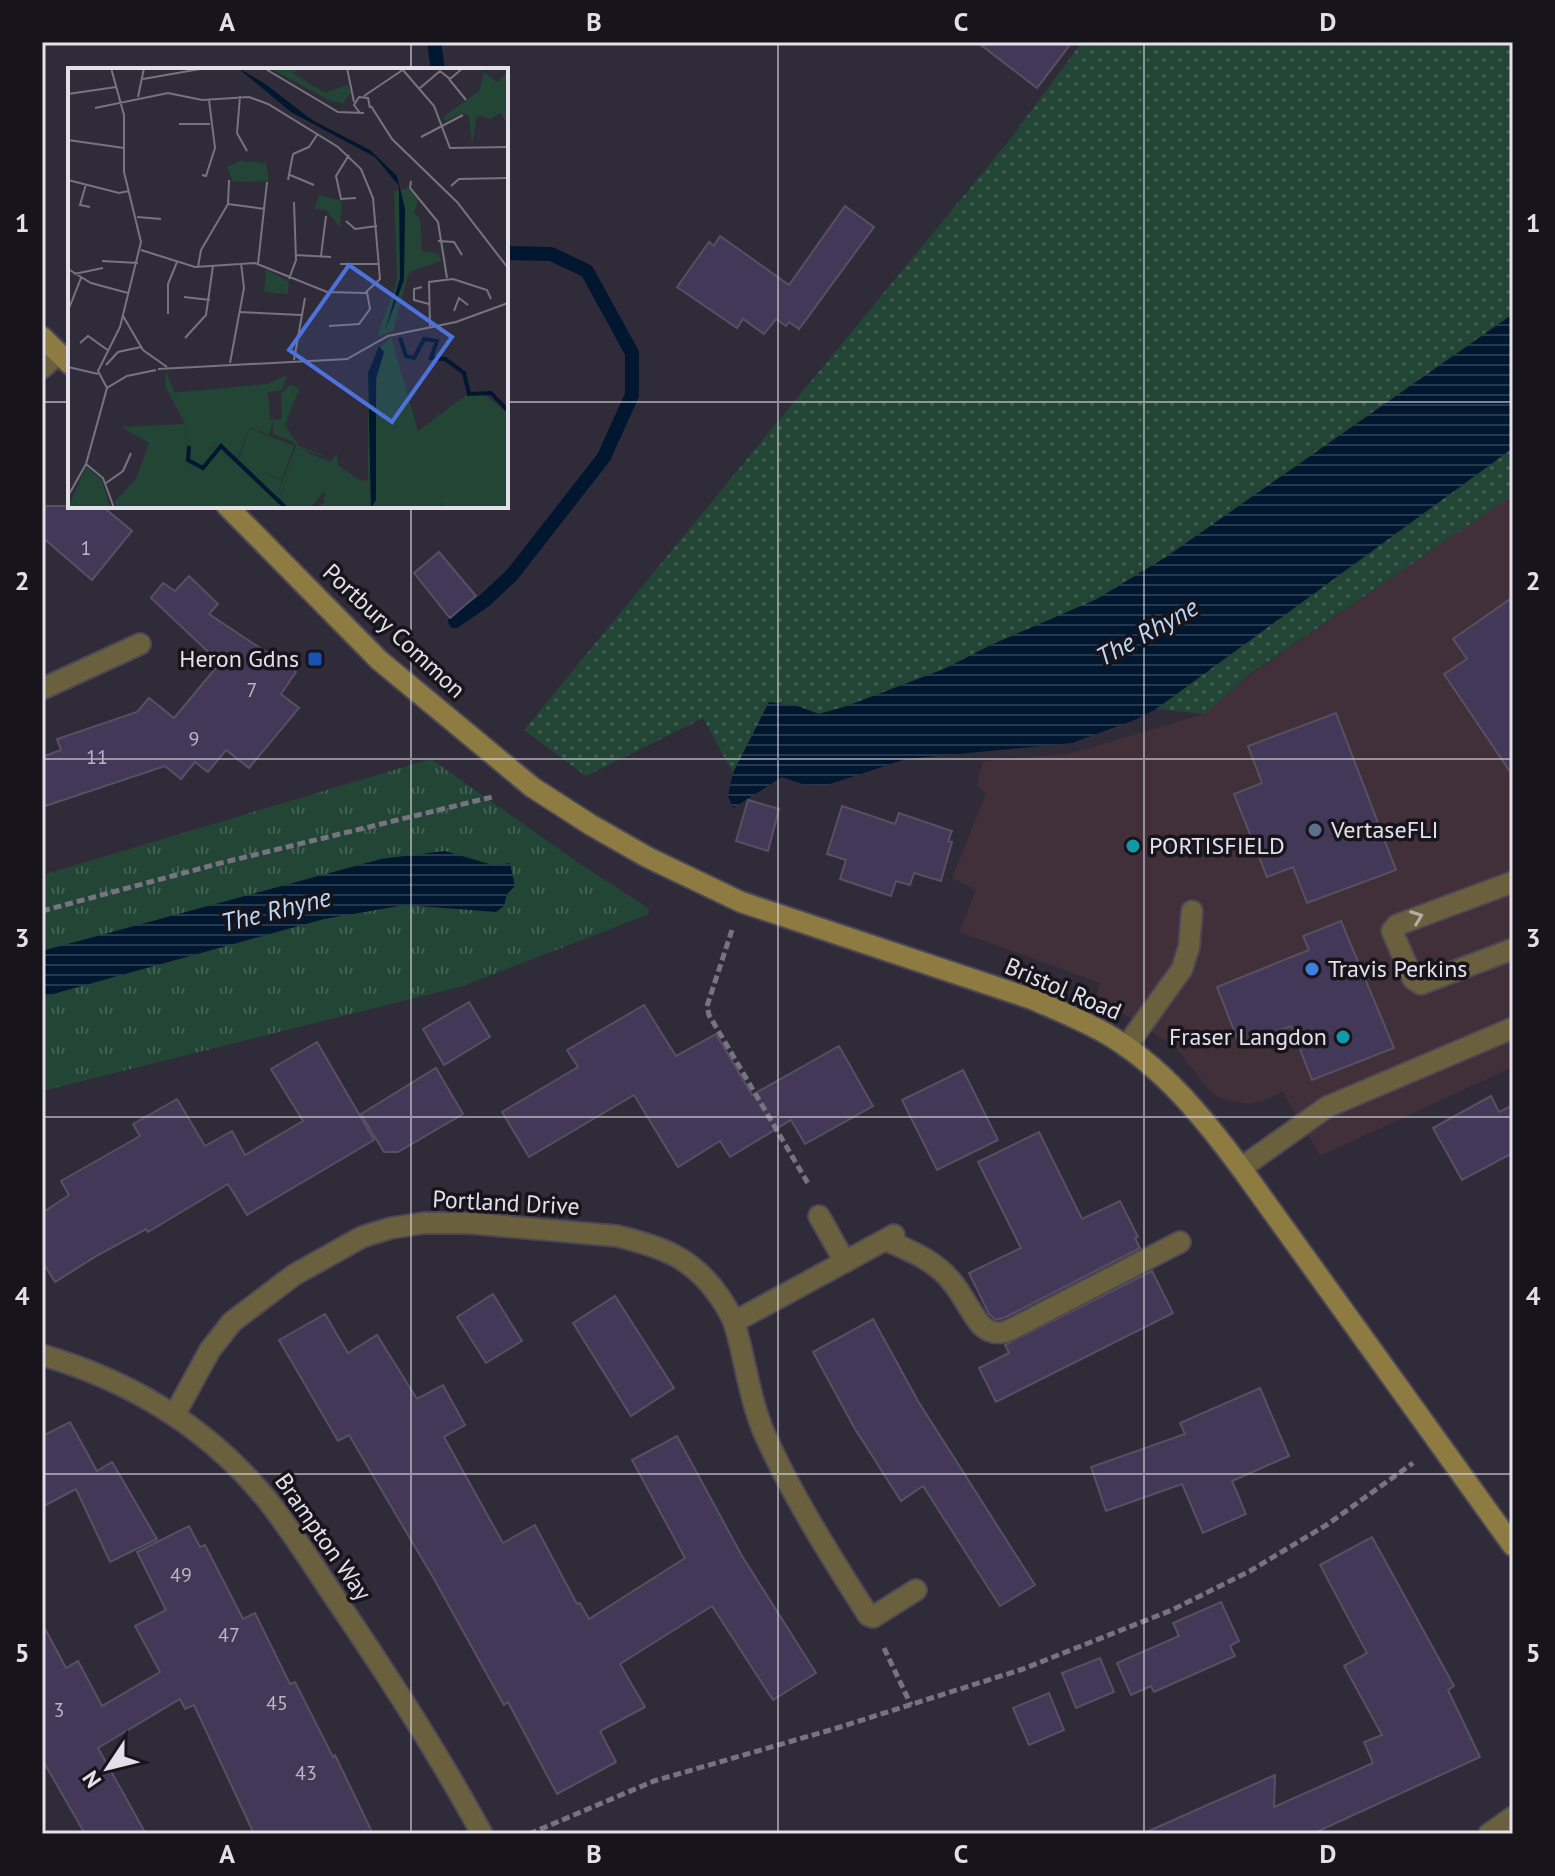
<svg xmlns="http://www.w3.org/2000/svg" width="1555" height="1876" viewBox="0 0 1555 1876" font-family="'PT Sans',sans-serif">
  <defs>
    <pattern id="grass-dots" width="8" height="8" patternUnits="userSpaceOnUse" patternTransform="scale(2)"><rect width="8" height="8" fill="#224536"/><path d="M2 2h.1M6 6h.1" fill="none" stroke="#426053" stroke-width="1.8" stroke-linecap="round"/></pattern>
    <pattern id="park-tufts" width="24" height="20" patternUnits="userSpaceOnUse" patternTransform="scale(2)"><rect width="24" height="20" fill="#224536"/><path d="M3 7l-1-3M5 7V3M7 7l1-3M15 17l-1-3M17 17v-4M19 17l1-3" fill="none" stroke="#426053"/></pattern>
    <pattern id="water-rules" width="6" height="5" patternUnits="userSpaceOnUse" patternTransform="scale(2)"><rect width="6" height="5" fill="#01162f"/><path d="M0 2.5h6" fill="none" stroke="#26384d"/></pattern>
  </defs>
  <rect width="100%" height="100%" fill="#302b39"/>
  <polygon fill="#412f39" points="1513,495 1513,1067 1320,1156 1283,1092 1263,1101 1248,1104 1220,1098 1210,1091 1176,1048 1096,996 1100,983 959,932 976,890 952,878 986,793 977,785 983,761 1069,754 1204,714 1250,675"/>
  <g fill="url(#grass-dots)">
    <polygon points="1082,42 1513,42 1513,314 1166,557 1097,599 944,669 847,706 819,714 797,706 769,702 733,773 703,718 586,776 524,730 1008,142"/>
    <polygon points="1513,447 1513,495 1250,674 1205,714 1156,709"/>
  </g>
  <polygon fill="url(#park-tufts)" points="431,759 576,861 648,908 649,914 463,986 42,1091 42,875"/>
  <g fill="url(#water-rules)">
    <polygon points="1513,314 1513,448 1156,709 1137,719 1072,743 906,759 824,786 802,784 782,777 733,808 728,796 733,773 769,702 797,706 819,714 847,706 944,669 993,644 1097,599 1166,557"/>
    <polygon points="445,851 496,866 510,863 515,886 507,894 504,906 496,912 405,905 324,919 42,997 42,951 381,859"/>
  </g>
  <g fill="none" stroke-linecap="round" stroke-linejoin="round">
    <g stroke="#01162f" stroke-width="14">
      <polyline points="434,42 438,70"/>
      <polyline points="455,621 484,601 512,575 604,457 632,395 632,353 587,271 551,254 506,253"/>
    </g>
  </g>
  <g fill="#443858" stroke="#565161" stroke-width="2">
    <polygon points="977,42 1072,42 1037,88"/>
    <polygon points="845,206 874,227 799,329 789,322 786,326 776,319 764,334 743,319 737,328 677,287 709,242 714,246 720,236 789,285"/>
    <polygon points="42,506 102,506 132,531 92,580 42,537"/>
    <polygon points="439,552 476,596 450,618 414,573"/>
    <polygon points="189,576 218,604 209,614 296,672 281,694 299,708 249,768 226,750 208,772 195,762 181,779 165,766 42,807 42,757 61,750 57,739 137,712 149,698 174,718 220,663 151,598 163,583 175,591"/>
    <polygon points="1513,597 1513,776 1444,674 1467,659 1453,639"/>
    <polygon points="1336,713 1396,870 1307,903 1293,867 1267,877 1234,794 1262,783 1248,746"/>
    <polygon points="748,800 779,809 768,851 736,841"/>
    <polygon points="842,806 895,824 899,813 952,831 948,841 952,842 941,881 914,873 910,885 896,881 891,896 840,879 846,860 827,854"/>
    <polygon points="1341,921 1394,1048 1312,1080 1291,1026 1240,1046 1217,987 1309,950 1303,936"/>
    <polygon points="469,1002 490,1037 444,1065 423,1029"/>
    <polygon points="644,1005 676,1056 716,1034 752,1095 839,1046 873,1106 805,1144 791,1120 730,1157 720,1141 678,1167 634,1095 529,1157 502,1112 578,1067 567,1050"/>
    <polygon points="317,1042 374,1140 247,1215 228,1184 148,1232 146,1229 98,1255 55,1282 42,1261 42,1213 69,1195 61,1181 140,1136 133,1124 177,1099 205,1146 232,1131 245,1155 303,1121 271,1069"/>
    <polygon points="436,1068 463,1114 398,1152 384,1152 361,1114"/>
    <polygon points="963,1070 998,1140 937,1170 902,1100"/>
    <polygon points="1491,1096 1499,1112 1513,1105 1513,1153 1462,1180 1433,1128"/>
    <polygon points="1039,1132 1082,1219 1120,1201 1138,1237 1135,1238 1140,1248 1006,1317 996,1320 989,1314 969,1273 1021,1248 978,1162"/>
    <polygon points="1152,1271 1173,1313 996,1402 979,1368 1009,1353 1005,1345"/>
    <polygon points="493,1294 522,1341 486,1363 457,1317"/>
    <polygon points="615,1296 674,1388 631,1416 573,1323"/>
    <polygon points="325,1314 348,1353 377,1335 417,1399 443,1385 465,1425 444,1437 503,1543 535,1525 577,1604 580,1603 589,1619 685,1558 632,1460 677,1436 742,1556 816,1673 773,1700 712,1606 620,1664 645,1707 600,1731 616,1762 557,1794 508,1702 504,1705 434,1579 349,1435 338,1441 279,1340"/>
    <polygon points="873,1319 918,1401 1035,1585 1000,1606 923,1486 901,1501 855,1429 813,1352"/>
    <polygon points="1260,1388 1289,1456 1232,1481 1246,1514 1203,1533 1182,1484 1106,1511 1091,1467 1185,1434 1180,1423"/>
    <polygon points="70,1422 97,1471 112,1462 157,1539 110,1562 76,1489 42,1507 42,1436"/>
    <polygon points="189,1526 200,1547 205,1545 243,1619 255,1613 290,1684 295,1682 333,1757 335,1755 373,1834 254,1834 194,1705 185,1709 180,1699 98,1748 146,1834 85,1834 42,1759 42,1623 66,1668 78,1661 102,1706 160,1672 135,1626 166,1610 137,1552"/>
    <polygon points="1372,1537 1454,1686 1448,1690 1480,1757 1312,1834 1142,1834 1275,1775 1274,1807 1373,1763 1364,1742 1382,1735 1344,1666 1367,1653 1320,1565"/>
    <polygon points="1221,1602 1239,1641 1230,1646 1235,1656 1154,1692 1151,1686 1131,1695 1117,1663 1179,1636 1173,1623"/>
    <polygon points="1100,1658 1114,1692 1076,1708 1062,1673"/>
    <polygon points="1049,1693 1064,1730 1029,1745 1013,1708"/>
  </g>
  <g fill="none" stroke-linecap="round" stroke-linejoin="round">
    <g stroke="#4d4855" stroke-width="24">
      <g id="service">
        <polyline points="1513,882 1397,925 1392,931 1413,979 1421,984 1513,949"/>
        <polyline points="1126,1047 1182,969 1189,947 1192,911"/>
        <polyline points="1241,1168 1327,1107 1513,1028"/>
        <path d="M886,1240C910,1251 935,1260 952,1282C963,1295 970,1312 981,1325C992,1336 1003,1334 1016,1327L1180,1242"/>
      </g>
    </g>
    <g stroke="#4d4855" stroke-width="24">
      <g id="minor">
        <polyline points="42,368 58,354"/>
        <polyline points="42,689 140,644"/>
        <polyline points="819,1216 845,1262"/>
        <polyline points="734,1322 894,1235"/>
        <path d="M42,1355C131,1381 209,1428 268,1501C297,1538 321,1578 348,1617C396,1688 441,1758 482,1834"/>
        <path d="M175,1414L210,1350L232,1322L294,1275L362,1237L391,1228L424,1223H469L617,1236C662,1247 692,1257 719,1296C726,1306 733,1317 736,1329C746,1364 750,1401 765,1435C794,1499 831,1557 868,1615L873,1617L916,1590"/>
        <polyline points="1489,1834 1513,1817"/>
      </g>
    </g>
    <g stroke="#4d4855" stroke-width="24">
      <g id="secondary">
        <polyline points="42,337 70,364"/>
        <path d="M227,506L379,660L532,787L591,825L647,857L741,902L1032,999C1057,1010 1082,1020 1105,1033C1161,1065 1203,1117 1241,1168L1513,1546"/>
      </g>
    </g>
    <g stroke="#787380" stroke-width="5" stroke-dasharray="8 4" stroke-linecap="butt">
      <polyline points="42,911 221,863 492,797"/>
      <polyline points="732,930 707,1006 709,1015 809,1185"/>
      <polyline points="884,1648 911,1705"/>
      <polyline points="529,1834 654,1781 837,1728 1023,1669 1172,1610 1250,1571 1328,1524 1413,1463"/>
    </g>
    <use href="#service" stroke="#6b603d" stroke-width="20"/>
    <use href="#minor" stroke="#6b603d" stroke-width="20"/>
    <use href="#secondary" stroke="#8d7b42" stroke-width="20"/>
  </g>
  <defs><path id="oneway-chevron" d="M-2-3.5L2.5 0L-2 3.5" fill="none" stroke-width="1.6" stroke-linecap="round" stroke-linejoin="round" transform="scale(2)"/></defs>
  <use stroke="#b3ada5" href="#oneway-chevron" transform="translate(1417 917) rotate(-21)"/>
  <path fill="none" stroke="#e3e0ea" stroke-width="2" stroke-opacity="0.55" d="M411,42V70M778,42V1834M1144,42V1834M42,402H70M506,402H1513M411,506V1834M42,759H1513M42,1117H1513M42,1474H1513"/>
  <rect fill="#1a4fb4" stroke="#17151b" stroke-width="3" x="307" y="651" width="16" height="16" rx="4"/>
  <circle fill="#5c6f8a" stroke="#17151b" stroke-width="3" cx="1315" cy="830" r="8"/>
  <g fill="#0f9aa8" stroke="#17151b" stroke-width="3">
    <circle cx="1133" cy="846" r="8"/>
    <circle cx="1343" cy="1037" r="8"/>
  </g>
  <circle fill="#3f7fe0" stroke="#17151b" stroke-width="3" cx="1312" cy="969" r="8"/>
  <g text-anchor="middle" stroke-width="7" stroke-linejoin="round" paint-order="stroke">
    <g font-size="20" fill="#bbb6c6">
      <text x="86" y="555">1</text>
      <text x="252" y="697">7</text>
      <text x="194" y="746">9</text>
      <text x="97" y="764">11</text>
      <text x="181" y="1582">49</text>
      <text x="229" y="1642">47</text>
      <text x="277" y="1710">45</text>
      <text x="59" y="1717">3</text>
      <text x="306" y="1780">43</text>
    </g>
    <g font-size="24" fill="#e3e0ea" stroke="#17151b">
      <text transform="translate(394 631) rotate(43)" y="8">Portbury Common</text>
      <text transform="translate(1063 989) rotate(23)" y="8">Bristol Road</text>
      <text transform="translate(506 1203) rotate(3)" y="8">Portland Drive</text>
      <text transform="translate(323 1537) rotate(55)" y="8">Brampton Way</text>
    </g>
    <g font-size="24" fill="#e3e0ea" stroke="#17151b" text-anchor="start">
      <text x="299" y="667" text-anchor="end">Heron Gdns</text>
      <text x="1331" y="838">VertaseFLI</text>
      <text x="1149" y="854">PORTISFIELD</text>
      <text x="1328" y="977">Travis Perkins</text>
      <text x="1327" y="1045" text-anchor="end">Fraser Langdon</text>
    </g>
    <g font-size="26" font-style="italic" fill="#bed9f8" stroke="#17151b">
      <text transform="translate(1147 632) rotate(-29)" y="9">The Rhyne</text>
      <text transform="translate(276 910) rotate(-14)" y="9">The Rhyne</text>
    </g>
  </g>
  <g transform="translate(68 68)">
    <rect width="440" height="440" fill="#302b39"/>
    <path d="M202,0H230L225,5L257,25L279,17L283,24L276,35L264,34ZM323,269L350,363L398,327L413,324L440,345V440H376L373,434L372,440H305L309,306L313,279ZM300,305L303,440H249L256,434L257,423L242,440H220L211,430L230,380L262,394L269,386L270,397L289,411L300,413ZM219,307L214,322L200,324L202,352L214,351L213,325L222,317L232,320L214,358L226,374L205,366V353L201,367L182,359L169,392L214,413L211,422L146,378L132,391H122L119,354L104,325L199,316Z" fill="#224536"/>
    <path d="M98,303L119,354L124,392L152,376L211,422L228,378L214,358L233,316L217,357L231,378L264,391L230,380L211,430L220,440H203L208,432L153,380L136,400L119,393L117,356L97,318Z" fill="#224536"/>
    <path d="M410,0L429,14L440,4V58L433,45L422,51L409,47L404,78L401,48L395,45L377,53L375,49L411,23L416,6ZM172,93L198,95L201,113L165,114L159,99ZM340,120L350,132L346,144L352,151L354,183L371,186L373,193L341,204L325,263L309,269L329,212L326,123ZM251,127L274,133L272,159L258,142L246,141ZM198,201L221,214L220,226L196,224ZM117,356L119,393L136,400L153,380L208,432L203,440H50L46,434L68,411L81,375L53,359ZM18,399L34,412L42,440H0Z" fill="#224536"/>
    <path d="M177,321H197V357H179L164,369L126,373L121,330L161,326L177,334ZM182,360L226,378L214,412L170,393ZM230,385L257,395L242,435L215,426ZM115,391L136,416L118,432L96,406ZM149,407L164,422L144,440H137L127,429ZM89,416L105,421L104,438L72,440L73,428ZM179,422L202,440L166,438Z" fill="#224536"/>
    <path d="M170,0L196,15L244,52L302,82L329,108L337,141L336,212L317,263L332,210L331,118L307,89L223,44ZM311,278L316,284L308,311V432L303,440L300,305Z" fill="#01162f"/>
    <path fill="none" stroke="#01162f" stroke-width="4" d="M332,270L338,288L346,290L356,271L369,273L363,290L377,291L396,305L401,326L423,325L440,343M121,378L120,392L135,400L153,378L218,440"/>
    <path fill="none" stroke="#787380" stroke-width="2" d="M196,0L270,44L296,45M279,0L286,34M335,2L366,38L382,80L440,79M75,11L138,0M381,11L398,32M352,20L372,3L382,11L395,0M0,26L48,19M172,28L169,65L179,83M296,28L336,1M70,29L76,0M303,38L324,71L389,134L440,200M27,40L100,25L134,32L181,29L200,36L270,79L293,101L305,130L312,211L297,225L259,224L187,195L127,199L73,182M292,45L286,37L291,29L300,30L302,40M111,56H142M353,69L395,47M0,72L56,80M225,86L241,79L249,67M281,87L268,108L273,131L288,130M134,107L138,108L147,80L141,32M222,107L246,117M0,112L51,125L61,123M220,112L225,86M343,113L342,120L370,154L379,210M18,116L12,137L22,139M383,118L391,111L440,110M160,136L197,141M69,149L93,151M278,153L287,161L309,158M370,173L386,174L394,187M228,187L263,189M253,188L258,148M34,193L70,195M190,196L199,114M272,196H311M130,199L133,182L160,136L161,112M0,201L23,215L60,225M6,206L35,200M221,211L228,192L226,134M354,219L346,221V232L361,236M116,229L142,232M0,243L13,210M386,243L391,230L400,237M171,244L233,247M100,246V216L109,194M55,248L75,282L99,299M261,258L291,256L302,241L299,224M362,258L361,214L385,211L419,222L423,231M117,270L138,247L145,198M12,275L20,268L41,283M226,292L237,230M162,295L176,220L173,195M38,297L50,284L73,279M0,299L30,306M90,301L279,291L320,268L388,254L440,235M39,320L30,303L52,259L73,174L56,104V47L43,0M18,396L35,410L46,440M38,415L55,403L63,385M0,428L18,396L39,320L59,308L88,302"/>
    <path fill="#4e72dc" fill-opacity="0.15" stroke="#4e72dc" stroke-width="4" d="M281,197L384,269L324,354L221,282Z"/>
    <rect width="440" height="440" fill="none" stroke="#e3e0ea" stroke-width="4"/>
  </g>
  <rect width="1555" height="1876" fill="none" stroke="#17151b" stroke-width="88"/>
  <g transform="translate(108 1768) rotate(235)" stroke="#17151b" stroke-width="6" paint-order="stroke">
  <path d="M0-6L14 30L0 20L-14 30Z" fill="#e3e0ea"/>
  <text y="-12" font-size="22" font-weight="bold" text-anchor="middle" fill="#e3e0ea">N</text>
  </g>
  <rect x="44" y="44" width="1467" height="1788" fill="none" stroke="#e3e0ea" stroke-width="3"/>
  <g font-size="26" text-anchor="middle" font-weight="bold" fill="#e3e0ea">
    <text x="227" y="31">A</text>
    <text x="594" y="31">B</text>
    <text x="961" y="31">C</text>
    <text x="1328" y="31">D</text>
    <text x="22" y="232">1</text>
    <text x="1533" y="232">1</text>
    <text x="22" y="590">2</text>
    <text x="1533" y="590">2</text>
    <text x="22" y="947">3</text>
    <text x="1533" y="947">3</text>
    <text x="22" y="1305">4</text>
    <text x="1533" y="1305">4</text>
    <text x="22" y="1662">5</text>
    <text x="1533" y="1662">5</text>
    <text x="227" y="1863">A</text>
    <text x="594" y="1863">B</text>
    <text x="961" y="1863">C</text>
    <text x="1328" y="1863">D</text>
  </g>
</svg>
